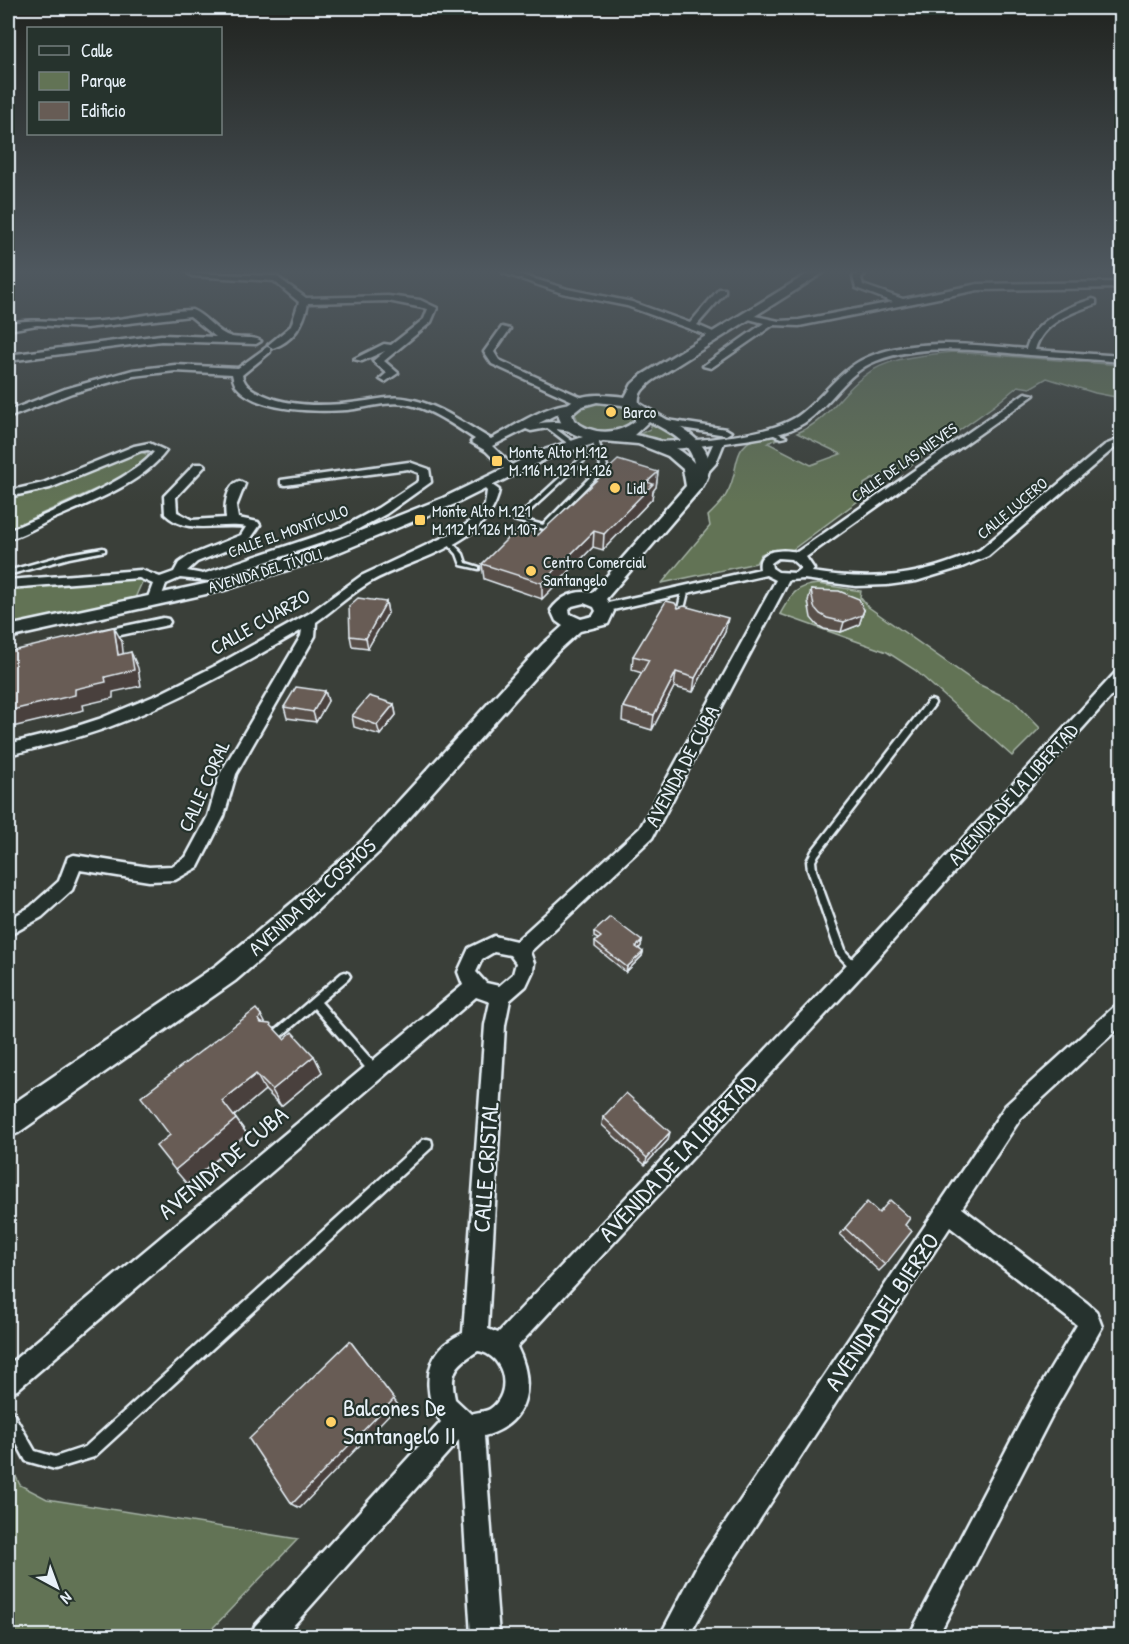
<svg xmlns="http://www.w3.org/2000/svg" width="1129" height="1644" viewBox="0 0 1129 1644" font-family="'Patrick Hand',sans-serif">
  <rect width="100%" height="100%" fill="#3a3f39"/>
  <filter id="ink" filterUnits="userSpaceOnUse"><feTurbulence type="fractalNoise" baseFrequency=".0167" numOctaves="2"/><feDisplacementMap in="SourceGraphic" scale="12" xChannelSelector="R" yChannelSelector="G"/><feConvolveMatrix kernelMatrix="1 2 1 2 8 2 1 2 1" color-interpolation-filters="sRGB"/></filter>
  <g filter="url(#ink)">
    <g fill="#627355" stroke="#a5b2a6" stroke-width="1.5">
      <path d="M953,352L1121,365V398L1095,393L1047,378L1030,388L1018,386L995,405L908,467L874,478L864,484V491L866,495L792,550H771L761,554L756,563L662,583L710,526L708,516C714,510 722,503 726,495C743,467 726,445 767,434L777,439L768,443L811,465L841,454L797,433C830,419 838,395 864,376C888,357 923,355 953,352Z"/>
      <path d="M600,402L618,404L626,407L633,415L632,420C619,435 595,433 579,423L575,414L584,406Z"/>
      <polygon points="653,420 683,441 665,442 636,436 650,429"/>
      <polygon points="140,451 150,456 116,480 8,529 8,498 37,493"/>
      <polygon points="139,576 144,578 134,600 8,627 8,587 48,586"/>
      <path d="M818,584L861,591L860,597L867,606L978,684L1014,701L1040,728L1012,756L915,670L887,652L780,614C791,595 795,586 818,584Z"/>
      <polygon points="8,1460 20,1485 47,1499 298,1539 205,1636 8,1636"/>
    </g>
    <g fill="none" stroke-linecap="round" stroke-linejoin="round">
      <g stroke="#e8f1f8" stroke-width="5">
        <g id="lane">
          <polygon points="545,424 549,424 584,450 587,458 521,519 543,525 601,466 591,438 592,437 597,438 607,466 546,528 544,529 514,520 581,458 579,452 545,426"/>
          <polygon points="767,430 771,430 786,437 781,438 767,432"/>
          <polygon points="449,540 451,541 463,554 466,563 479,567 479,569 461,565 457,554 446,542"/>
          <polygon points="103,548 105,549 105,551 69,558 8,575 8,571 68,554"/>
          <polygon points="686,586 689,588 682,617 679,619 676,617 683,588"/>
          <polygon points="931,700 934,701 935,703 934,705 818,855 815,861 816,870 846,952 861,968 859,971 856,972 853,971 837,954 808,870 807,861 812,851 928,701"/>
          <polygon points="345,972 348,973 350,976 348,979 321,1002 378,1067 379,1070 378,1073 374,1075 370,1073 314,1008 278,1039 275,1040 272,1039 270,1036 272,1033 342,973"/>
          <polygon points="427,1139 431,1140 432,1144 431,1148 94,1457 55,1469 26,1461 8,1427 8,1409 12,1411 35,1451 55,1457 85,1447 423,1140"/>
        </g>
      </g>
      <g stroke="#e8f1f8" stroke-width="5">
        <g id="street">
          <path d="M188,273L276,276L306,298L388,296L420,300L437,308L431,322L384,361L398,373L385,382L380,379L387,373L373,361L385,351L362,361L354,359L384,344L391,345L424,319L428,309L388,301L308,303C304,324 293,341 273,348L268,345L291,326L299,302L274,281L192,276Z"/>
          <polygon points="503,273 515,273 567,289 632,302 690,323 719,289 725,289 725,293 697,325 720,335 712,337 627,306 562,293"/>
          <polygon points="857,273 866,273 861,278 863,285 903,299 978,284 1122,282 1122,288 978,290 799,326 773,325 711,368 703,366 764,323 745,318 745,314 779,321 799,320 893,302 856,288 853,277"/>
          <path d="M1093,299L1096,300V304C1072,312 1042,323 1035,350L1122,356V362C1091,359 1061,357 1030,355C981,351 924,342 876,361C845,373 831,405 804,423C782,437 749,439 724,443L716,463L707,473H699L697,471L705,462L713,444C699,446 661,453 651,445L656,442C693,441 773,437 802,413C825,395 840,369 868,357C916,337 975,345 1026,349C1034,320 1067,307 1093,299Z"/>
          <path d="M192,310C207,316 216,333 232,337C242,339 253,336 261,341L256,344L161,341L8,361V355L161,335L216,337L190,316L86,328L37,325L8,330V324C34,317 59,323 86,322C122,321 156,311 192,310Z"/>
          <polygon points="502,327 510,329 494,352 499,360 585,399 585,403 577,403 492,364 484,352"/>
          <path d="M267,347L270,348V352L242,375C245,387 253,390 264,395C293,408 329,406 359,402C376,400 392,395 409,399C441,405 464,424 491,439C512,428 553,400 576,404V408L563,411L537,424C549,421 568,421 577,428L572,431L547,428L531,431L526,429L492,446L517,470L511,473L507,472L486,451L471,442L475,439C453,425 432,409 406,404C386,401 366,408 347,410C317,412 258,412 237,387C234,384 233,378 232,374L175,371L133,376L72,393L8,418V411L65,389L133,370L175,365L238,368Z"/>
          <path d="M1025,393L1034,395L806,557L814,569L812,572C875,582 921,577 980,550L1105,445L1122,438V445L1113,449L988,556L962,567L916,581L887,585L856,586L804,579L789,580L652,838L530,952L534,963L533,971L526,986L510,1000L505,1025L488,1329L498,1333L849,962L1117,671L1122,669V684L863,974L517,1347C536,1385 528,1424 484,1436L499,1636H471L459,1440L284,1636H251L255,1626L441,1422C426,1402 423,1369 440,1349C446,1342 455,1337 463,1333L485,1025L490,1002L476,997L17,1390L8,1393V1365L463,985L458,972L469,948L494,936L516,941L640,828L776,580L766,575L604,612L597,608L599,605L760,569C756,549 783,549 797,552ZM778,558L791,559L801,568L795,573L778,572L772,568L771,563ZM494,952L510,955L516,963L513,974L499,986L486,983L476,972L482,959ZM478,1351C505,1355 513,1393 490,1409C485,1412 477,1412 471,1414L455,1399C449,1372 456,1364 478,1351Z"/>
          <polygon points="667,420 726,429 731,432 726,435 663,425 662,423"/>
          <path d="M149,443L166,451C142,484 87,504 50,520C37,527 22,536 8,539V531C43,515 132,481 154,452L148,450L141,451L50,488L8,497V491L43,483L134,446Z"/>
          <path d="M409,462L429,469L431,482L386,514L351,533L209,581L180,578L166,584L159,603H149L147,600L153,584L139,578L8,588V580L141,570L160,577L174,572L179,563L189,556L241,535L246,527C219,522 187,536 165,514L164,496L195,464H203L205,466L176,497L177,512L192,520L226,518C224,506 227,485 239,481L245,484L236,507L238,518L258,522L260,525L249,541L197,562L187,571L203,574L343,527L378,508L419,481V473L408,469L285,485L281,484V480Z"/>
          <path d="M485,480L499,490C490,544 414,558 372,581C352,592 335,609 316,622L315,636L236,774L224,816L198,867L175,880L149,881L80,870L72,890L42,917L8,936V920L30,907L59,881L68,857L74,855L149,867L172,866L186,857L208,816L220,774L301,636L302,630C240,666 177,702 109,727C76,739 42,747 8,755V744L65,730L99,719L159,694L217,665L310,613L361,576L459,530L476,517L485,505L487,491L479,483Z"/>
          <polygon points="163,618 168,619 170,622 168,625 97,640 90,636 97,632"/>
          <polygon points="1122,1004 1122,1025 1020,1119 962,1208 1087,1303 1096,1311 1102,1327 1053,1413 938,1636 909,1636 1035,1395 1077,1325 950,1227 719,1582 689,1636 660,1636 699,1562 1006,1105 1115,1006"/>
        </g>
      </g>
      <g stroke="#e8f1f8" stroke-width="5">
        <path id="secondary" d="M809,273H823L652,381C645,387 637,393 639,403C667,423 731,442 702,487L606,599L614,611L608,624L580,631L557,652L379,852L311,916L235,981L18,1133L8,1137V1107L217,965L293,902L363,840L543,644L563,626L556,621L551,610C560,597 576,589 592,593L686,486L683,469L668,456L638,444L603,441L548,458L455,504L322,559L224,590L8,638V626L214,582L310,551L443,498L538,452L583,437C570,434 561,427 558,414C574,391 600,394 625,397L632,384L642,375ZM597,402L622,405L635,414V421C617,436 591,435 574,420L572,414L582,406ZM649,421C666,430 691,442 694,463C679,445 657,439 634,435ZM584,603L594,607L596,611L593,616L581,619L570,614L569,610L572,606Z"/>
      </g>
      <use href="#lane" fill="#26332d" fill-rule="evenodd"/>
      <use href="#street" fill="#26332d" fill-rule="evenodd"/>
      <use href="#secondary" fill="#26332d" fill-rule="evenodd"/>
    </g>
    <g fill="#594f49" stroke="#e8f1f8" stroke-width="1.5">
      <polygon points="658,472 656,487 653,491 652,499 603,550 593,547 542,599 484,579 482,564 538,535"/>
      <polygon points="811,590 864,610 859,625 841,632 824,629 817,625 811,618 808,601"/>
      <polygon points="386,602 388,613 368,648 352,646 350,636"/>
      <polygon points="725,632 693,692 674,687 652,730 622,721 623,707 642,673 632,670 633,656"/>
      <polygon points="325,691 328,701 316,722 287,718 284,707"/>
      <polygon points="394,704 396,715 380,735 354,727 352,716"/>
      <polygon points="594,932 642,941 641,946 639,949 643,952 642,956 626,972 595,947 595,942 598,939 594,937"/>
      <polygon points="265,1024 284,1039 314,1056 322,1072 281,1106 265,1090 234,1116 247,1134 187,1184 170,1135"/>
      <polygon points="603,1117 668,1140 645,1165 602,1125"/>
      <polygon points="879,1213 905,1225 885,1265 879,1271 840,1235 845,1228"/>
    </g>
    <g fill="#48403c" stroke="#e8f1f8" stroke-width="1.5">
      <polygon points="658,472 656,487 653,491 652,499 603,550 604,534 647,482"/>
      <polygon points="594,531 593,547 542,599 542,583"/>
      <polygon points="386,602 388,613 368,648 366,638"/>
      <polygon points="864,610 859,625 841,632 844,622"/>
      <polygon points="728,618 725,632 693,692 695,678"/>
      <polygon points="114,627 122,642 125,671 118,655"/>
      <polygon points="131,652 138,668 141,686 113,692 113,698 83,705 84,710 8,728 8,711 75,689"/>
      <polygon points="676,672 674,687 652,730 654,715"/>
      <polygon points="325,691 328,701 316,722 313,712"/>
      <polygon points="394,704 396,715 380,735 377,725"/>
      <polygon points="642,941 641,946 636,952 636,947"/>
      <polygon points="643,952 642,956 626,972 627,967"/>
      <polygon points="261,1015 270,1032 259,1020"/>
      <polygon points="314,1056 322,1072 281,1106 272,1090"/>
      <polygon points="256,1074 265,1090 233,1117 222,1101"/>
      <polygon points="236,1119 247,1134 187,1184 175,1170"/>
      <polygon points="670,1132 668,1140 645,1165 647,1158"/>
      <polygon points="350,1341 398,1405 300,1508 292,1504"/>
    </g>
    <g fill="#675c55" stroke="#e8f1f8" stroke-width="1.5">
      <polygon points="618,460 658,472 647,482 653,484 604,534 594,531 542,583 482,564 518,528 538,535"/>
      <polygon points="811,590 839,591 859,599 864,610 862,615 844,622 827,618 820,614 814,607"/>
      <polygon points="358,598 386,602 366,638 350,636 349,606"/>
      <polygon points="666,601 675,603 678,608 684,606 728,618 695,678 676,672 654,715 623,707 649,660 633,656"/>
      <polygon points="114,627 118,655 131,652 134,670 105,677 106,682 75,689 75,695 8,711 8,652"/>
      <polygon points="296,687 325,691 313,712 284,707"/>
      <polygon points="369,696 394,704 377,725 352,716"/>
      <polygon points="610,917 642,941 636,947 643,952 627,967 595,942 601,937 594,932"/>
      <polygon points="256,1009 261,1015 259,1020 261,1023 270,1024 284,1039 292,1032 314,1056 272,1090 256,1074 222,1101 236,1119 175,1170 156,1146 170,1135 141,1097"/>
      <polygon points="626,1093 670,1132 647,1158 603,1117"/>
      <polygon points="890,1200 910,1218 905,1225 912,1231 885,1265 845,1228 867,1202 879,1213"/>
      <polygon points="350,1341 394,1399 292,1504 249,1439"/>
    </g>
  </g>
  <linearGradient id="sky" x2="0" y2="1"><stop stop-color="#20231f"/><stop offset="0.54" stop-color="#4f585f"/><stop offset="1" stop-color="#4f585f" stop-opacity="0"/></linearGradient>
  <rect width="1129" height="503" fill="url(#sky)"/>
  <g fill="#ffd166" stroke="#26332d" stroke-width="2">
    <circle cx="611" cy="412" r="6"/>
    <rect x="491" y="455" width="12" height="12" rx="3"/>
    <circle cx="615" cy="488" r="6"/>
    <rect x="414" y="514" width="12" height="12" rx="3"/>
    <circle cx="531" cy="571" r="6"/>
    <circle cx="331" cy="1422" r="6"/>
  </g>
  <g text-anchor="middle" stroke-width="4.5" stroke-linejoin="round" paint-order="stroke">
    <g font-size="16" fill="#e8f1f8" stroke="#26332d" text-anchor="start">
      <text x="623" y="418">Barco</text>
      <text x="509" y="458">Monte Alto M.112<tspan x="509" dy="18">M.116 M.121 M.126</tspan></text>
      <text x="627" y="494">Lidl</text>
      <text x="432" y="517">Monte Alto M.121<tspan x="432" dy="18">M.112 M.126 M.107</tspan></text>
      <text x="543" y="568">Centro Comercial<tspan x="543" dy="18">Santangelo</tspan></text>
    </g>
    <g font-size="16" fill="#e8f1f8" stroke="#26332d">
      <text transform="translate(904 462) rotate(-35)" y="6">CALLE DE LAS NIEVES</text>
      <text transform="translate(1012 508) rotate(-40)" y="6">CALLE LUCERO</text>
      <text transform="translate(288 531) rotate(-20)" y="6">CALLE EL MONTÍCULO</text>
      <text transform="translate(265 570) rotate(-17)" y="6">AVENIDA DEL TÍVOLI</text>
    </g>
    <g font-size="20" fill="#e8f1f8" stroke="#26332d">
      <text transform="translate(260 622) rotate(-30)" y="7">CALLE CUARZO</text>
      <text transform="translate(682 766) rotate(-62)" y="7">AVENIDA DE CUBA</text>
      <text transform="translate(204 786) rotate(-66)" y="7">CALLE CORAL</text>
      <text transform="translate(1013 794) rotate(-48)" y="7">AVENIDA DE LA LIBERTAD</text>
      <text transform="translate(312 897) rotate(-42)" y="7">AVENIDA DEL COSMOS</text>
    </g>
    <g font-size="24" fill="#e8f1f8" stroke="#26332d">
      <text transform="translate(678 1158) rotate(-47)" y="8">AVENIDA DE LA LIBERTAD</text>
      <text transform="translate(223 1163) rotate(-40)" y="8">AVENIDA DE CUBA</text>
      <text transform="translate(486 1167) rotate(-86)" y="8">CALLE CRISTAL</text>
      <text transform="translate(882 1312) rotate(-56)" y="8">AVENIDA DEL BIERZO</text>
    </g>
    <g font-size="24" fill="#e8f1f8" stroke="#26332d" text-anchor="start">
      <text x="343" y="1416">Balcones De<tspan x="343" dy="28">Santangelo II</tspan></text>
    </g>
  </g>
  <rect width="1129" height="1644" fill="none" stroke="#26332d" stroke-width="30"/>
  <rect x="15" y="15" width="1099" height="1614" fill="none" stroke="#e8f1f8" stroke-width="2" filter="url(#ink)"/>
  <rect x="27" y="27" width="195" height="108" fill="#26332d" stroke="#747f7e" stroke-width="1.5"/>
  <rect x="39" y="46" width="30" height="9" fill="#26332d" stroke="#747f7e" stroke-width="1.5"/>
  <text x="81" y="57" font-size="18" fill="#e8f1f8">Calle</text>
  <rect x="39" y="72" width="30" height="18" fill="#627355" stroke="#747f7e" stroke-width="1.5"/>
  <text x="81" y="87" font-size="18" fill="#e8f1f8">Parque</text>
  <rect x="39" y="102" width="30" height="18" fill="#675c55" stroke="#747f7e" stroke-width="1.5"/>
  <text x="81" y="117" font-size="18" fill="#e8f1f8">Edificio</text>
  <g transform="translate(57 1587) rotate(139)" stroke="#26332d" stroke-width="4.5" paint-order="stroke">
  <path d="M0-4.5L10 22L0 15L-10 22Z" fill="#e8f1f8"/>
  <text y="-9" font-size="16" font-weight="bold" text-anchor="middle" fill="#e8f1f8">N</text>
  </g>
</svg>
